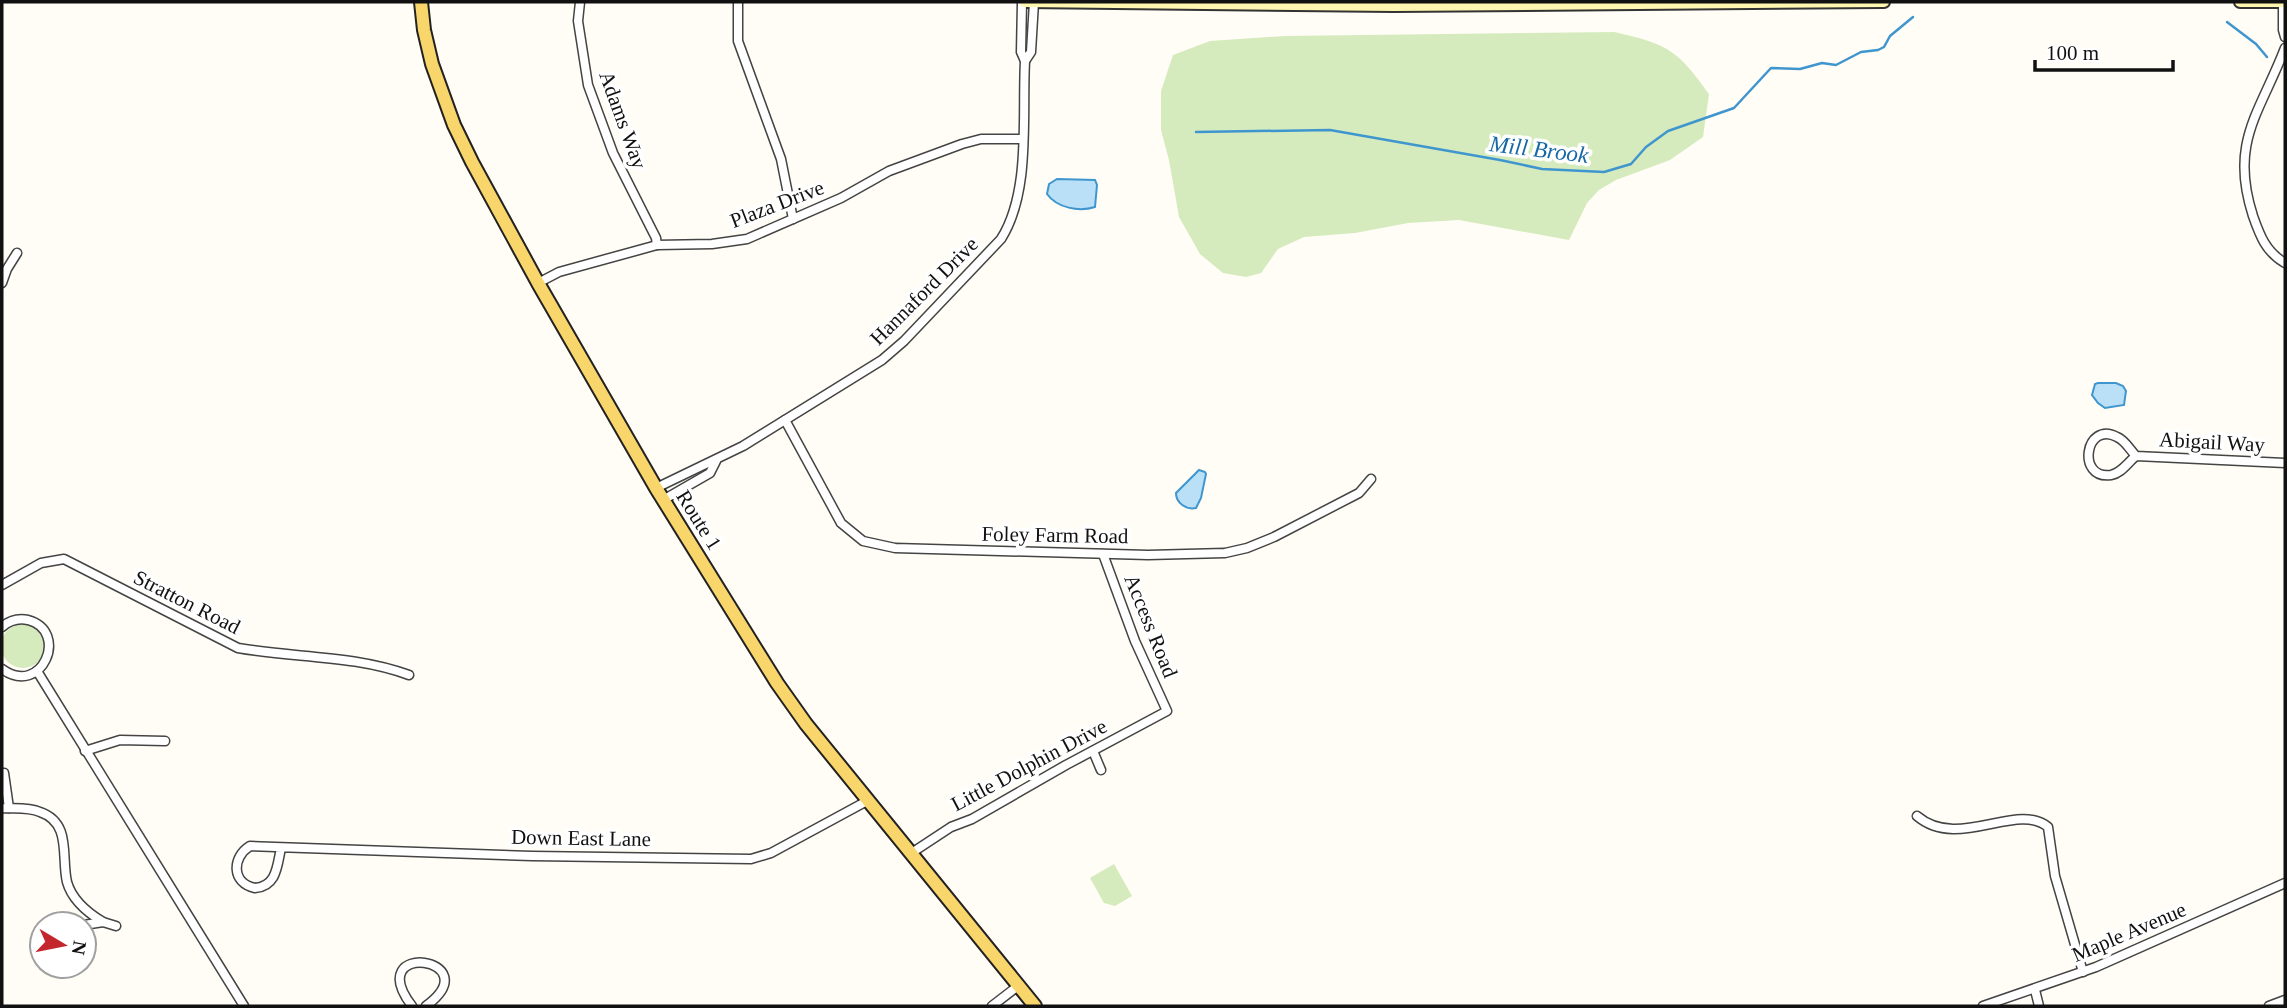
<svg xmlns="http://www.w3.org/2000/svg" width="2287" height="1008" viewBox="0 0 2287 1008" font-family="Georgia,serif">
  <rect width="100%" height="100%" fill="#fffdf5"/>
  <g fill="#d5ebbd">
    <path d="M1614,32C1667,44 1677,49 1709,94L1703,137L1670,160L1616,180L1599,190L1587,203L1569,240L1459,220L1408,223L1355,233L1304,237L1278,249L1261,273L1246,277L1223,273L1200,254L1179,217L1169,160L1161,130V91L1173,55L1210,41L1285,36Z"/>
    <circle cx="23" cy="646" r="22"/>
    <polygon points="1114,864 1132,896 1115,906 1104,903 1090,878"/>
  </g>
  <g fill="#b9e0f7" stroke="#3f96cf" stroke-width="2">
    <path d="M1057,179L1095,180L1097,185L1095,207C1079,212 1057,208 1047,194L1049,184Z"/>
    <polygon points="2098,383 2116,383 2123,386 2126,391 2124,405 2105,408 2098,403 2092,395 2095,384"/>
    <path d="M1199,470L1205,472L1206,474L1201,498L1196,508C1186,510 1176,503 1176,493Z"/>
  </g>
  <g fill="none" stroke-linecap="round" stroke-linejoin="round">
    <g stroke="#3f96cf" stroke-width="2.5">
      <polyline points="2227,22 2256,44 2267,57"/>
      <polyline points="1196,132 1330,130 1500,160 1542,169 1604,172 1631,164 1646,147 1668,131 1734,108 1771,68 1800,69 1822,63 1836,65 1861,52 1878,50 1884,47 1890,36 1913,17"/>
    </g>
    <g stroke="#444" stroke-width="11">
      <g id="minor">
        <polyline points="580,2 578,21 588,85 613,153 656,238 657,245"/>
        <polyline points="738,2 738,41 781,159 793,219"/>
        <polyline points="2283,2 2283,30 2285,37"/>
        <path d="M2285,48C2260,113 2229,142 2253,216C2260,236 2266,252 2285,263"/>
        <polyline points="1025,61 1031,52 1034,2"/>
        <polyline points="2,283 7,269 17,253"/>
        <polyline points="538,283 559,272 657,245 712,244 747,239 841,198 889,171 962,144 981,139 1022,139"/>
        <polyline points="785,420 841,523 863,541 895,548 1148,555 1225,553 1247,548 1274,537 1359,493 1371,479"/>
        <path d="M2136,456C2128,462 2122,473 2111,475C2076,480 2085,420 2117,437C2125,440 2130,450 2136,456L2285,463"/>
        <path d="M656,488L743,446L882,360L904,341L1001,239C1031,192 1022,116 1025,61L1021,52L1022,2"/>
        <polyline points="663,500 710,473 716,461"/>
        <path d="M2,585L41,563L64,559L238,648C296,658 354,655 409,675"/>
        <path d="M2,627C10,620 18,618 28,620C70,631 42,698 2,669"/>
        <polyline points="37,671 244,1006"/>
        <polyline points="85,751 120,740 165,741"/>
        <polyline points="1093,751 1101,770"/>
        <polyline points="4,773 9,808"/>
        <path d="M2,808C14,809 28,807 40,812C72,823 61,857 67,882C72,900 88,913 103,922"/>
        <path d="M1917,816C1958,851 2017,801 2048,827L2055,876L2083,972"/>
        <path d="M281,848C277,866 277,886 255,888C231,883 232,857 250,846L532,856L751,859L771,853L867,801"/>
        <polyline points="910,854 951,827 972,819 1066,765 1167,711 1135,641 1103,554"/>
        <polyline points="84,925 103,922 116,926"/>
        <polyline points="2035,990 2039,1006"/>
        <path d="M412,1006C361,939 491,958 426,1006"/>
        <polyline points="992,1006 1018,986"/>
        <polyline points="1983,1006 2096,967 2285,883"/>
        <polyline points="2269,1006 2285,1000"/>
      </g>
    </g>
    <g stroke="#333" stroke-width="14">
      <g id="secondary">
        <polyline points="1025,2 1394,6 1884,2"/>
        <polyline points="2240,2 2285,2"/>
      </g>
    </g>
    <g stroke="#222" stroke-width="16">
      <polyline id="primary" points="421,2 424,30 432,64 454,125 472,162 538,283 656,488 777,683 806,724 1035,1006"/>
    </g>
    <use href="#minor" stroke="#fff" stroke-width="8"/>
    <use href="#secondary" stroke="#fff6b0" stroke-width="10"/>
    <use href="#primary" stroke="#f9d66b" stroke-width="12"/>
  </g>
  <g text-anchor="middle" stroke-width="7" stroke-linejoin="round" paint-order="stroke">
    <g font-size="21" fill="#111" stroke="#fff">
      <text transform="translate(623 120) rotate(70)" y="7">Adams Way</text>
      <text transform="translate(777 204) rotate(-21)" y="7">Plaza Drive</text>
      <text transform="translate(924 291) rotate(-45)" y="7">Hannaford Drive</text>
      <text transform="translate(2212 442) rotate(3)" y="7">Abigail Way</text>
      <text transform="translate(699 520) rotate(58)" y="7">Route 1</text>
      <text transform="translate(1055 535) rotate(1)" y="7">Foley Farm Road</text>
      <text transform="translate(187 602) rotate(27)" y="7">Stratton Road</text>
      <text transform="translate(1151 626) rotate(68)" y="7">Access Road</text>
      <text transform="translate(1029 765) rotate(-28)" y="7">Little Dolphin Drive</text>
      <text transform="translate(581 838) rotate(1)" y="7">Down East Lane</text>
      <text transform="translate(2129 932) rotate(-23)" y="7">Maple Avenue</text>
    </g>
    <g font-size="23" font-style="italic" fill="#1768a6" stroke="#fff">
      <text transform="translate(1539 149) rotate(7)" y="8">Mill Brook</text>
    </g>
  </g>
  <rect width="2287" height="1008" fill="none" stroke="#111111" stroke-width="7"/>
  <g transform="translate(63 945) rotate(100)"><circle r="33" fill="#ffffff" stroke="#a0a0a0" stroke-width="2"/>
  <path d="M0-5L12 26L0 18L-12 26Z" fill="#c4262e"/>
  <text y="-10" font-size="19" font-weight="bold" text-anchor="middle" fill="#111111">N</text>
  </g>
  <path d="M2035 60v10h138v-10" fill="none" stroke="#111111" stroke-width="3.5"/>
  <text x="2046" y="60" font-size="21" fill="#111111" stroke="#ffffff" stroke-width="5" paint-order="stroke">100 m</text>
</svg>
